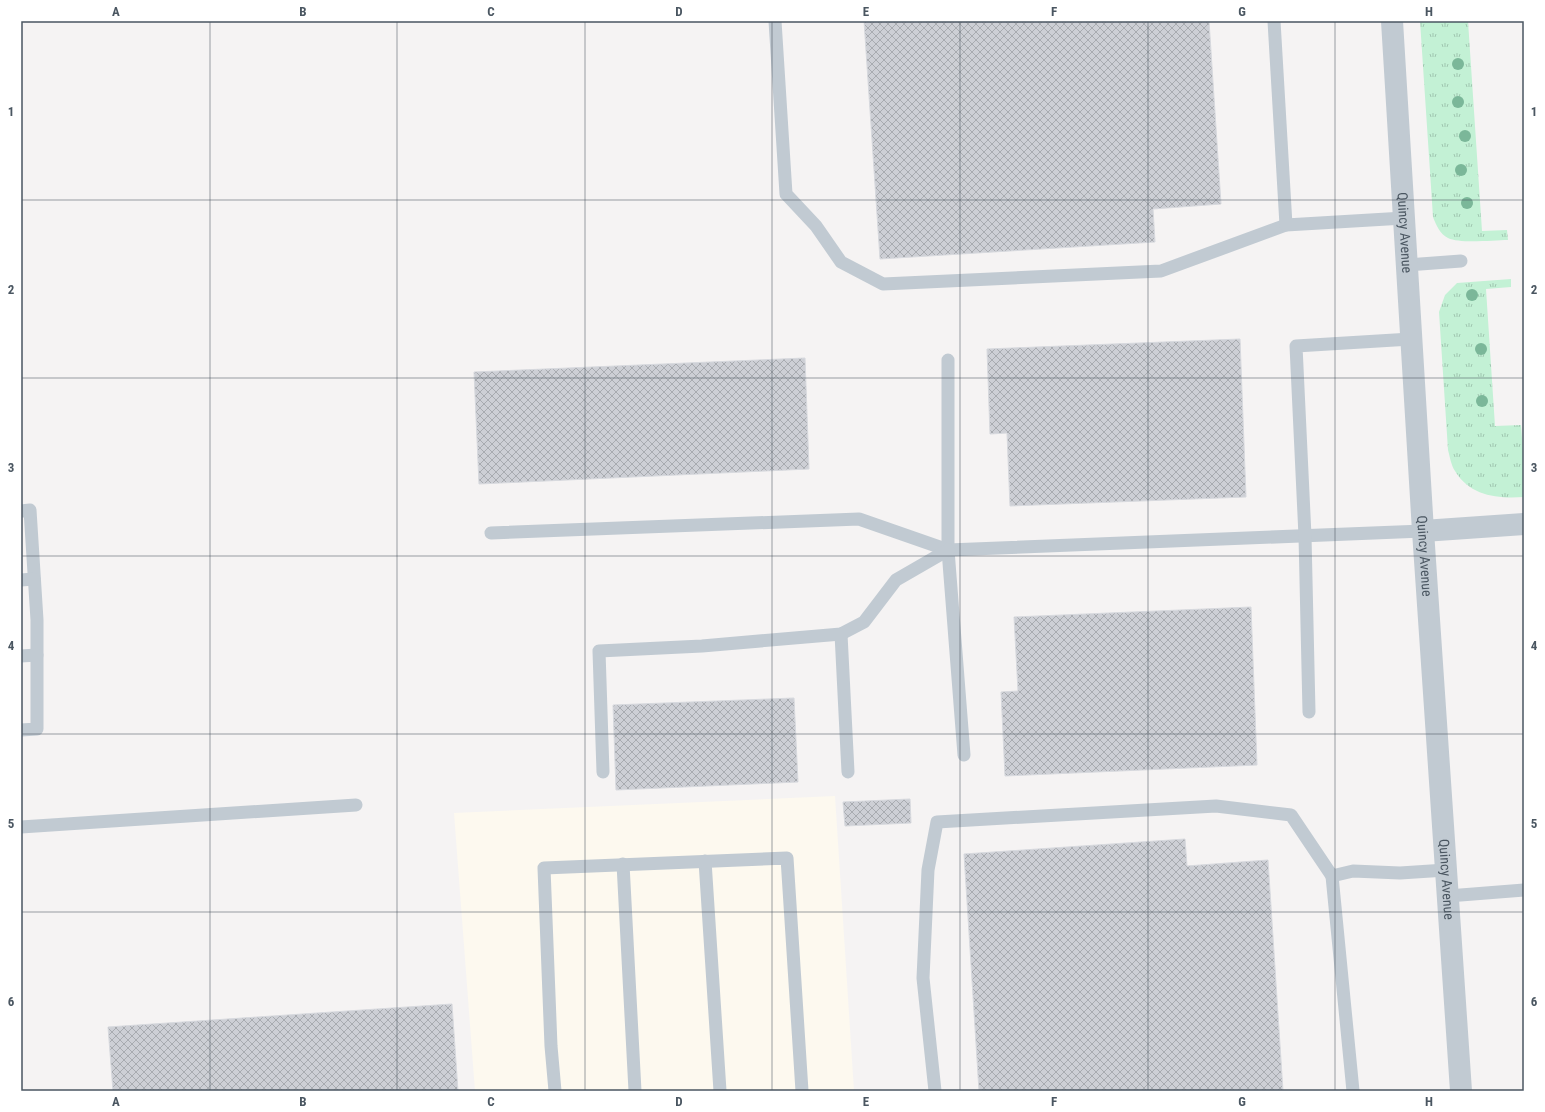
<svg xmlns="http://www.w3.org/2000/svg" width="1545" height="1112" viewBox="0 0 1545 1112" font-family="'Roboto Condensed',sans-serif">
  <defs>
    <pattern id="grass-tufts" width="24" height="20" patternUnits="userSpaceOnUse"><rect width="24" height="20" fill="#c3f1d5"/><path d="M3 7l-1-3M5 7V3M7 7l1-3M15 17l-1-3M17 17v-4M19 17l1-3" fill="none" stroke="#a0c6b0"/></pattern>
    <pattern id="building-cross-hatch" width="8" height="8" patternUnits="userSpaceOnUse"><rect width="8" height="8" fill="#cdcfd5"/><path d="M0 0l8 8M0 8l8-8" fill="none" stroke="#a8abb0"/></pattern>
  </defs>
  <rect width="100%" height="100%" fill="#f5f3f3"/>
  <polygon fill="#fdf9ef" points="835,796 854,1091 475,1091 454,813"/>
  <g fill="url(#grass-tufts)">
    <path d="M1420,21H1468L1482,231L1507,230L1508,240C1494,240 1460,244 1448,238C1440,234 1436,225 1433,217Z"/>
    <path d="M1511,279V287L1486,289L1495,426L1521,425L1523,451H1524V497C1498,499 1470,496 1455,471C1451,465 1450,457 1448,450L1439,312L1445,295L1457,283Z"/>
  </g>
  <g fill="url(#building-cross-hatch)" stroke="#d7d9de">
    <polygon points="864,21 1209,21 1221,204 1153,209 1155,242 880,259"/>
    <polygon points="1240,339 1246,497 1010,506 1007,433 990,434 987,349"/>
    <polygon points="805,358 809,469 479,484 474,372"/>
    <polygon points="1251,607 1257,765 1005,776 1001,692 1018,691 1014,617"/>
    <polygon points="794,698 798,782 616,790 613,705"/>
    <polygon points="910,799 911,823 845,826 843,802"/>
    <polygon points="1185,839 1187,866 1268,860 1283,1091 979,1091 964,854"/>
    <polygon points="452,1004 458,1091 113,1091 108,1027"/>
  </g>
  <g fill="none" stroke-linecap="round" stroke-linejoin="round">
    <g stroke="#c1cad2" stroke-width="13">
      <polyline points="775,21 786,194 816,226 841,262 883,284 1161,271 1286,225"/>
      <polyline points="1274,21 1286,225 1404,218"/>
      <polyline points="1407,265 1461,261"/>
      <polyline points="948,360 948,550 964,755"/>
      <polyline points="21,511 30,510 37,620 37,729 21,730"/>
      <polyline points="491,533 859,519 948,550 1423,531"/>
      <polyline points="21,580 34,579"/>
      <polyline points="841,634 848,772"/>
      <polyline points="21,656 37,655"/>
      <polyline points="1309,712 1305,536 1296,346 1411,339"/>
      <polyline points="603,772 599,651 702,646 841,634 864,622 896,580 948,550"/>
      <polyline points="21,827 356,805"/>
      <polyline points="705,861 720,1091"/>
      <polyline points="623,864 635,1091"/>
      <polyline points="1448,896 1524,890"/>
      <polyline points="555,1091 551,1046 544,868 787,858 802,1091"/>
      <polyline points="935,1091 923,978 928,870 937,822 1216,806 1291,815 1332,876"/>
      <polyline points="1353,1091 1332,876 1353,871 1400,873 1446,870"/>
    </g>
    <g stroke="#c1cad2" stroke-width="22">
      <path id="s1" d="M1392,21L1423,531L1461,1091"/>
      <polyline points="1423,531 1524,524"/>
    </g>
  </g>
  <g fill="#7bb799">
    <circle cx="1458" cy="64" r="6"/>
    <circle cx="1458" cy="102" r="6"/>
    <circle cx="1465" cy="136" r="6"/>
    <circle cx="1461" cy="170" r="6"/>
    <circle cx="1467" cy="203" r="6"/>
    <circle cx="1472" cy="295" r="6"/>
    <circle cx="1481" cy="349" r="6"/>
    <circle cx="1482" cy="401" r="6"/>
  </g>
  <path fill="none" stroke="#4a5661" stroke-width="1" stroke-opacity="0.55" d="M210,21V1091M397,21V1091M585,21V1091M772,21V1091M960,21V1091M1148,21V1091M1335,21V1091M21,200H1524M21,378H1524M21,556H1524M21,734H1524M21,912H1524"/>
  <g text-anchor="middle" stroke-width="3" stroke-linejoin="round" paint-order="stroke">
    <g font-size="14" fill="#4a5661" stroke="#fff">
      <text dy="5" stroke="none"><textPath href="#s1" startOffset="212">Quincy Avenue</textPath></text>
      <text dy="5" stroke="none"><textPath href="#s1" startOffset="536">Quincy Avenue</textPath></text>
      <text dy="5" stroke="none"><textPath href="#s1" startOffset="860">Quincy Avenue</textPath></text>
    </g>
  </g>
  <rect width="1545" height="1112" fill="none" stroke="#ffffff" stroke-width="44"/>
  <rect x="22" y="22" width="1501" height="1068" fill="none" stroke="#4a5661" stroke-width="1.5"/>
  <g font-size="13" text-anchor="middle" font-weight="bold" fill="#4a5661">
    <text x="116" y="16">A</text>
    <text x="303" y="16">B</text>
    <text x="491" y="16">C</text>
    <text x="679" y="16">D</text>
    <text x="866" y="16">E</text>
    <text x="1054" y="16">F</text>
    <text x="1242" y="16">G</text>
    <text x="1429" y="16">H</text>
    <text x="11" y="116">1</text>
    <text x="1534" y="116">1</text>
    <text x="11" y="294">2</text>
    <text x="1534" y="294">2</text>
    <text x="11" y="472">3</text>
    <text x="1534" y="472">3</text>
    <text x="11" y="650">4</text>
    <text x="1534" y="650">4</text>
    <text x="11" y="828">5</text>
    <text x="1534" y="828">5</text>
    <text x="11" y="1006">6</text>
    <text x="1534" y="1006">6</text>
    <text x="116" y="1106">A</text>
    <text x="303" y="1106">B</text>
    <text x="491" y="1106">C</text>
    <text x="679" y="1106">D</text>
    <text x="866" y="1106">E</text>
    <text x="1054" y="1106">F</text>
    <text x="1242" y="1106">G</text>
    <text x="1429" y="1106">H</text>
  </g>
</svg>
